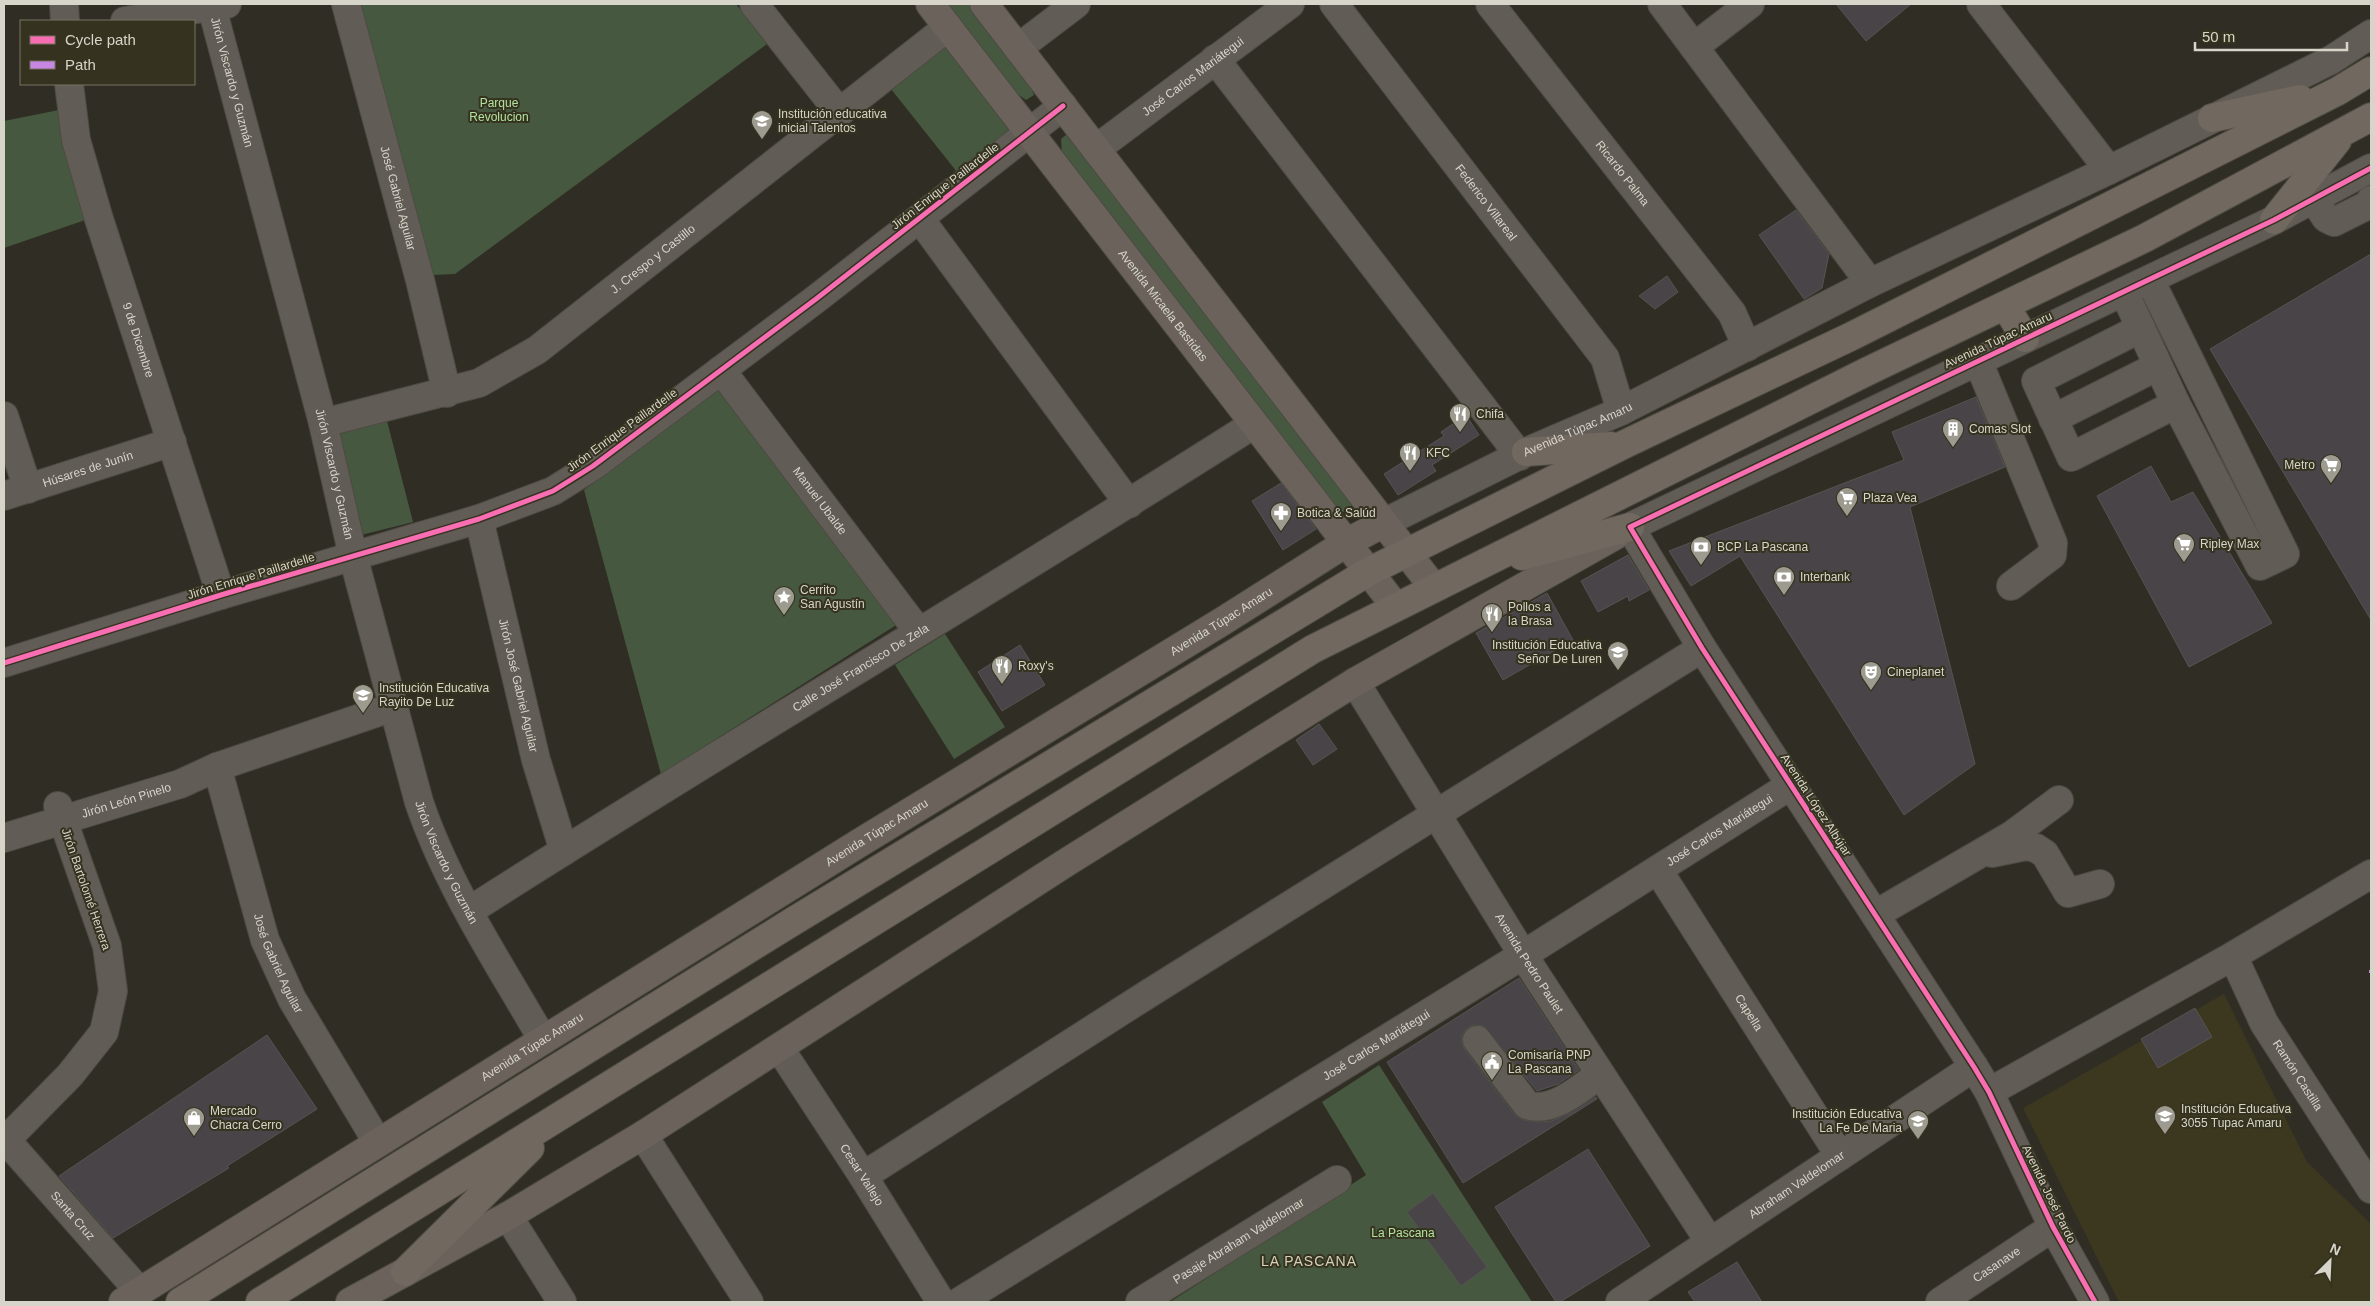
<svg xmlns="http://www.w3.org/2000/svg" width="2375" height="1306" viewBox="0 0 2375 1306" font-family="Arial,sans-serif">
  <rect width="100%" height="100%" fill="#302e24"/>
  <polygon fill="#3c381f" points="2224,994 2307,1162 2371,1224 2371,1302 2119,1302 2023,1108"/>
  <g fill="#46583f">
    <polygon points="360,4 736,4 767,44 455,274 432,275"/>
    <polygon points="944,4 970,4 1026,77 1034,95 1026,100 1009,88"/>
    <polygon points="953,40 1023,128 961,177 891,89"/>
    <polygon points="64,109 91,218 4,248 4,121"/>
    <polygon points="1067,134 1355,503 1337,517 1062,154 1061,139"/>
    <polygon points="718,385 901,622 661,774 584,490"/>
    <polygon points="387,421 413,522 361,535 334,434"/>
    <polygon points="945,634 1005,727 954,759 895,665"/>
    <polygon points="1379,1065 1532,1302 1170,1302 1366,1175 1322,1102"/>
  </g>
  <g fill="#484447" stroke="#565453">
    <polygon points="1836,4 1911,4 1866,41"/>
    <polygon points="1796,210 1829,254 1822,288 1804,299 1759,235"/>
    <polygon points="2371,254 2371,620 2210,349"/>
    <polygon points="1667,276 1678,292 1655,309 1639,296"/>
    <polygon points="1976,397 2005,467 1910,507 1975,764 1904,815 1740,556 1691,586 1669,551 1904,460 1892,432"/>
    <polygon points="1466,415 1479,435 1432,465 1436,471 1398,495 1384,474 1444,436 1441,432"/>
    <polygon points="2151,466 2171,502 2193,492 2272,623 2189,667 2097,496"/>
    <polygon points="1281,483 1316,529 1283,550 1252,501"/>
    <polygon points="1628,555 1649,590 1629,601 1628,596 1598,612 1581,581"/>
    <polygon points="1547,593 1573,640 1503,680 1476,633"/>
    <polygon points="1020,645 1045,685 1002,711 978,672"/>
    <polygon points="1319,724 1337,749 1313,765 1296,740"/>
    <polygon points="1519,978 1579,1070 1558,1084 1537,1091 1483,1026 1474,1025 1467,1028 1462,1035 1462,1042 1465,1050 1515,1115 1524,1120 1538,1122 1551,1121 1573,1112 1596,1097 1597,1099 1463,1183 1387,1062"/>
    <polygon points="2195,1008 2212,1037 2158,1068 2141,1039"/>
    <polygon points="267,1035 317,1109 227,1166 229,1168 113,1238 59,1176"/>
    <polygon points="1588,1149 1650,1246 1560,1302 1556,1302 1495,1207"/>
    <polygon points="1433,1193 1487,1267 1461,1286 1407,1212"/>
    <polygon points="1737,1262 1762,1302 1695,1302 1688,1292"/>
  </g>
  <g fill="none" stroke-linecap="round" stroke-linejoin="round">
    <g stroke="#4d4b43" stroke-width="30">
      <g id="minor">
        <polyline points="64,4 65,21"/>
        <path id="s1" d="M211,4L323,423L353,556L419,802C448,887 498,962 543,1040"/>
        <path id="s2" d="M346,4L420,280L447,393"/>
        <polyline points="754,4 839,112"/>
        <path id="s3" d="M1334,4L1605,358L1621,411"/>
        <path id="s4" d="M1490,4L1732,313L1747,347"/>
        <polyline points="1662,4 1870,283"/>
        <polyline points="1981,4 2109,170"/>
        <polyline points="125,21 227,4"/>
        <polyline points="1694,47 1750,4"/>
        <polyline points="1018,48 1076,4"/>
        <polyline points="1215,59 1520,456"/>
        <path id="s5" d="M69,84L76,140L98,216L221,595"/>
        <path id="s6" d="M1096,149L1290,4"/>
        <polyline points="2314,200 2326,218 2334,222 2368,205 2371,200"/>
        <polyline points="920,219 1129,504"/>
        <polyline points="2124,292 2176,404 2260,566 2285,554 2150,280"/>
        <polyline points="2141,328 2036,381 2071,457 2176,404"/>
        <polyline points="1978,361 2053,543 2052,555 2011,586"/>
        <path id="s7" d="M721,370L918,631"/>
        <polyline points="4,416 28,489"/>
        <polyline points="2053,419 2158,366"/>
        <path id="s8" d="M323,423L479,383L537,350L948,27"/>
        <path id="s9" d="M4,496L172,442"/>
        <path id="s10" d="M479,519L536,760L564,851"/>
        <path id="s11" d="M1384,523L1526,452L1621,411L1870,283L2109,170L2331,60L2371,34"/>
        <polyline points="4,663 221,595 479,519 553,491 593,466 816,299 1063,106"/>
        <path id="s12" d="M1355,682L1523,955L1710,1242"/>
        <path id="s13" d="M217,767L265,940L292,999L378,1143"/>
        <path id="s14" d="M4,838L180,784L217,767L393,707"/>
        <polyline points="1992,853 2026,846 2036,848 2045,854 2068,893 2100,884"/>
        <path id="s15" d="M1658,870L1840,1156"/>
        <path id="s16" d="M469,911C728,745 994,590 1254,424"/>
        <polyline points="1876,914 2012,835 2059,800"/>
        <path id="s17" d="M2233,956L2264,1023L2371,1189"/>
        <path d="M1477,1040L1527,1105C1552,1114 1581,1088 1600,1074"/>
        <path id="s18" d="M780,1049L863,1176L941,1302"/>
        <polyline points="1989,1092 2233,956 2371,874"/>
        <polyline points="643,1135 749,1302"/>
        <path id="s19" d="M6,1140L140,1292"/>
        <polyline points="4,1142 70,1075 104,1032 113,991 107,946 58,806"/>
        <polyline points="863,1176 1148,994 1702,648"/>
        <polyline points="508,1216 562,1302"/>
        <path id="s20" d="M959,1302L1523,955L1791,785"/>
        <path id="s21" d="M1140,1302L1337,1180"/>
        <path id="s22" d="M1620,1302L1974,1067"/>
        <path id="s23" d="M1940,1302L2053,1227"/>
        <polyline points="2095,1302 2053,1227 1989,1092 1974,1067 1702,648 1630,527 2274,220 2371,168"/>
      </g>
    </g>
    <g stroke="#4d4b43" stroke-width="30">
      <g id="major">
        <path id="s24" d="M930,4L1396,607"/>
        <polyline points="984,4 1434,588"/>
        <path id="s25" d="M123,1302L861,842L1223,621L1346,543L1384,523"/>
        <polyline points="350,1302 508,1216 643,1135 1067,862 1355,682 1616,535"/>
      </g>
    </g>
    <g stroke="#4d4b43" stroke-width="30">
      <g id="highway">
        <polyline points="2212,118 2300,99"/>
        <polyline points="2274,220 2337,141"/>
        <polyline points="2006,307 2025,338"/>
        <polyline points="1526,452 1611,446"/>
        <polyline points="1522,556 1630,527"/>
        <polyline points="405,1272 530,1148"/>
        <polyline points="180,1302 792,922 1368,572 1625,444 1852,336 2338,91 2371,71"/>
        <polyline points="260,1302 1313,649 1866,372 2145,238 2371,117"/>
      </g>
    </g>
    <use href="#minor" stroke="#625c56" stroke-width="28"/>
    <use href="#major" stroke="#6b635b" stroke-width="28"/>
    <use href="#highway" stroke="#716860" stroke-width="28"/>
    <polyline stroke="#c787e3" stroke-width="4" stroke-dasharray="8 4" stroke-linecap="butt" points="2371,970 2371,973"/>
    <g stroke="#35321f" stroke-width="8">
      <g id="cycleway">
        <polyline points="4,663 221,595 479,519 553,491 593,466 816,299 1063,106"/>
        <polyline points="2095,1302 2053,1227 1989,1092 1974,1067 1702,648 1630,527 2274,220 2371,168"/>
      </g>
    </g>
    <use href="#cycleway" stroke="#f96db3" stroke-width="5"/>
  </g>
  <defs>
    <g id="school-pin" transform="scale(1.125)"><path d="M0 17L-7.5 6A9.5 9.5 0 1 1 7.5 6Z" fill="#9d9b8f" stroke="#35321f"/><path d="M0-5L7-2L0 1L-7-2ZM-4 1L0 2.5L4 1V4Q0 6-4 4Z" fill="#fff"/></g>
    <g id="restaurant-pin" transform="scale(1.125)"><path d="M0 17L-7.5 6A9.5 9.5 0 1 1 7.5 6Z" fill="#9d9b8f" stroke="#35321f"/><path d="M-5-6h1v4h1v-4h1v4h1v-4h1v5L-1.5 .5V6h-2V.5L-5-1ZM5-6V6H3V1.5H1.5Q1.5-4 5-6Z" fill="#fff"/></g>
    <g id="building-pin" transform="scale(1.125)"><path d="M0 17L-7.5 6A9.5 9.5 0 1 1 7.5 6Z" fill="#9d9b8f" stroke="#35321f"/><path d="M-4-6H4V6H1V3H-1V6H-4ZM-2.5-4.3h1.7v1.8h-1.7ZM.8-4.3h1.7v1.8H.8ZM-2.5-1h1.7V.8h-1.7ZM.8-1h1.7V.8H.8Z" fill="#fff"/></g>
    <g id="supermarket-pin" transform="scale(1.125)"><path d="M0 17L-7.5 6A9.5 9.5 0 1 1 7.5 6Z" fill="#9d9b8f" stroke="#35321f"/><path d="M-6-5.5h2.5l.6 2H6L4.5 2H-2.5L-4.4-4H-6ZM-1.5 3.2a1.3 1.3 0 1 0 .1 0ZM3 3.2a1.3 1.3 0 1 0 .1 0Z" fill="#fff"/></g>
    <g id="pharmacy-pin" transform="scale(1.125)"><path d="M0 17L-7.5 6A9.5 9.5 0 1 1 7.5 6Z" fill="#9d9b8f" stroke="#35321f"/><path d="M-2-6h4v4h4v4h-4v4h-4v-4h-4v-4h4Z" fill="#fff"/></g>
    <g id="bank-pin" transform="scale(1.125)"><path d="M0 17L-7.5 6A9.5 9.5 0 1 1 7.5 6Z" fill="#9d9b8f" stroke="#35321f"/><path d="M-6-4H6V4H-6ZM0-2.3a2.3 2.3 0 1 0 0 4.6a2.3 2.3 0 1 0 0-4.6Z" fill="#fff"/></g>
    <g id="sight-pin" transform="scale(1.125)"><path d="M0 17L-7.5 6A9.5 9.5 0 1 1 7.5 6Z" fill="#9d9b8f" stroke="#35321f"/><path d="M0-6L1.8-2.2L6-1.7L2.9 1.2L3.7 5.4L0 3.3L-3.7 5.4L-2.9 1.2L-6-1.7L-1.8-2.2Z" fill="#fff"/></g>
    <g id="theatre-pin" transform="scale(1.125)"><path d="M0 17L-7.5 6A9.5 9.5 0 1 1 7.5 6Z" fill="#9d9b8f" stroke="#35321f"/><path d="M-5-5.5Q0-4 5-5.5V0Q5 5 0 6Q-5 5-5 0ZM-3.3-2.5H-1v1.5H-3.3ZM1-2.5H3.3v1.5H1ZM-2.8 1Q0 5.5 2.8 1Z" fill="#fff"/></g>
    <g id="civic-pin" transform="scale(1.125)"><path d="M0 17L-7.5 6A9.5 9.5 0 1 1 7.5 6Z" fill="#9d9b8f" stroke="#35321f"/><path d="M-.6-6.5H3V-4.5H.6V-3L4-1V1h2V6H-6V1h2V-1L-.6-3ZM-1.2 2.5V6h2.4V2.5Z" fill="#fff"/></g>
    <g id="shop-pin" transform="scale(1.125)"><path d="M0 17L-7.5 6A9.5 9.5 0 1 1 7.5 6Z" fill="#9d9b8f" stroke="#35321f"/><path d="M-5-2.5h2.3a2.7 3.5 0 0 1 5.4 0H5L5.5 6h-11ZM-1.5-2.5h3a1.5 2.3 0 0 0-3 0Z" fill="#fff"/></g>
  </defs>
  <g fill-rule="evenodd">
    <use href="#school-pin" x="762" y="121"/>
    <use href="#restaurant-pin" x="1460" y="414"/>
    <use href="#building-pin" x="1953" y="429"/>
    <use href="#restaurant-pin" x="1410" y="453"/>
    <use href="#supermarket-pin" x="2331" y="465"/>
    <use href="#supermarket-pin" x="1847" y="498"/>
    <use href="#pharmacy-pin" x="1281" y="513"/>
    <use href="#supermarket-pin" x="2184" y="544"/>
    <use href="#bank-pin" x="1701" y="547"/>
    <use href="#bank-pin" x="1784" y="577"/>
    <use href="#sight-pin" x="784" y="597"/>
    <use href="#restaurant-pin" x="1492" y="614"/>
    <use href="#school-pin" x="1618" y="652"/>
    <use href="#restaurant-pin" x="1002" y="666"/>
    <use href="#theatre-pin" x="1871" y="672"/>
    <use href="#school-pin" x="363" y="695"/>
    <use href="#civic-pin" x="1492" y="1062"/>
    <use href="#school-pin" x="2165" y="1116"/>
    <use href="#shop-pin" x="194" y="1118"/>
    <use href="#school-pin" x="1918" y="1121"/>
  </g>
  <g text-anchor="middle" stroke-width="4" stroke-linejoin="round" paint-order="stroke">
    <g font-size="12" fill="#d7d5c9" stroke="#35321f">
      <text dy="4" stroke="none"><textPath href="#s6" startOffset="121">José Carlos Mariátegui</textPath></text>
      <text dy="4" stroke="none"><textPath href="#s1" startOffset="81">Jirón Viscardo y Guzmán</textPath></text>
      <text dy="4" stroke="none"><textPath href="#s4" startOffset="215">Ricardo Palma</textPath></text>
      <text transform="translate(945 186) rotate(-38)" y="4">Jirón Enrique Paillardelle</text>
      <text dy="4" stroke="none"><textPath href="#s2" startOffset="201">José Gabriel Aguilar</textPath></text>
      <text dy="4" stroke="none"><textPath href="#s3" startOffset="250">Federico Villareal</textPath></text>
      <text dy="4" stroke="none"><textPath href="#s8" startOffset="375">J. Crespo y Castillo</textPath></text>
      <text dy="4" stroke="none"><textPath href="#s24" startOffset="381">Avenida Micaela Bastidas</textPath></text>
      <text transform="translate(1998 340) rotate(-25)" y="4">Avenida Túpac Amaru</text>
      <text dy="4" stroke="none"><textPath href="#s5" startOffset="266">9 de Dicembre</textPath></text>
      <text transform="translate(622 430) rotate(-36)" y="4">Jirón Enrique Paillardelle</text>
      <text dy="4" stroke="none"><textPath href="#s11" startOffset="215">Avenida Túpac Amaru</textPath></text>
      <text dy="4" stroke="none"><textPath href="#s9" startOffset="88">Húsares de Junín</textPath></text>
      <text dy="4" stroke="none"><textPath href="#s1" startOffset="486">Jirón Viscardo y Guzmán</textPath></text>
      <text dy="4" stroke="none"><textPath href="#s7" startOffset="164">Manuel Ubalde</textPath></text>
      <text transform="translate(251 576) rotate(-17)" y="4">Jirón Enrique Paillardelle</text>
      <text dy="4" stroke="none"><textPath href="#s25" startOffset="1292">Avenida Túpac Amaru</textPath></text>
      <text dy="4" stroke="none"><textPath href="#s16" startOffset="461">Calle José Francisco De Zela</textPath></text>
      <text dy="4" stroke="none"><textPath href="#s10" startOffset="171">Jirón José Gabriel Aguilar</textPath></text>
      <text dy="4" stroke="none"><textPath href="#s14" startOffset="128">Jirón León Pinelo</textPath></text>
      <text transform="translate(1816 805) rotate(57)" y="4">Avenida López Albújar</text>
      <text dy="4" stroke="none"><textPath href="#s20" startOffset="895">José Carlos Mariátegui</textPath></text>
      <text dy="4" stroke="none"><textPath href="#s25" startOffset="888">Avenida Túpac Amaru</textPath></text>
      <text dy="4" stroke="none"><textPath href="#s1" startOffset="891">Jirón Viscardo y Guzmán</textPath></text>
      <text transform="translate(86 889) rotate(71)" y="4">Jirón Bartolomé Herrera</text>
      <text dy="4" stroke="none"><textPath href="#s13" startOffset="206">José Gabriel Aguilar</textPath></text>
      <text dy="4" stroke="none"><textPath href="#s12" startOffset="331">Avenida Pedro Paulet</textPath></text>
      <text dy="4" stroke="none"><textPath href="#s15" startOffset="169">Capella</textPath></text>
      <text dy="4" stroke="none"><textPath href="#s20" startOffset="490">José Carlos Mariátegui</textPath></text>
      <text dy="4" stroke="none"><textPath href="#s25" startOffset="482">Avenida Túpac Amaru</textPath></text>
      <text dy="4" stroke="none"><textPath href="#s17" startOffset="136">Ramón Castilla</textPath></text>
      <text dy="4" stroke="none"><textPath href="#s18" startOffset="150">Cesar Vallejo</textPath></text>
      <text dy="4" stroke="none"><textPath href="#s22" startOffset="212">Abraham Valdelomar</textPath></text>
      <text transform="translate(2049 1194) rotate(64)" y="4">Avenida José Pardo</text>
      <text dy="4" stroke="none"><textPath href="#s19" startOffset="101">Santa Cruz</textPath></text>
      <text dy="4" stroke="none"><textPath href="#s21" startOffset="116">Pasaje Abraham Valdelomar</textPath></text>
      <text dy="4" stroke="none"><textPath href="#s23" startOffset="68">Casanave</textPath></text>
    </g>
    <g font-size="12" fill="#b1e39f" stroke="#35321f">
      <text x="499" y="107">Parque<tspan x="499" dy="14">Revolucion</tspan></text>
      <text x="1403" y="1237">La Pascana</text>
    </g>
    <g font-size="12" fill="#d7d5c9" stroke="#35321f" text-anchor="start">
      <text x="778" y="118">Institución educativa<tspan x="778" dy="14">inicial Talentos</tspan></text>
      <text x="1476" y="418">Chifa</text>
      <text x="1969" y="433">Comas Slot</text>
      <text x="1426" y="457">KFC</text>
      <text x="2315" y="469" text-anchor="end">Metro</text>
      <text x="1863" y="502">Plaza Vea</text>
      <text x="1297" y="517">Botica &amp; Salúd</text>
      <text x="2200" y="548">Ripley Max</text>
      <text x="1717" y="551">BCP La Pascana</text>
      <text x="1800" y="581">Interbank</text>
      <text x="800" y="594">Cerrito<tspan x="800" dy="14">San Agustín</tspan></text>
      <text x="1508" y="611">Pollos a<tspan x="1508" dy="14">la Brasa</tspan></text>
      <text x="1602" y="649" text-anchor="end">Institución Educativa<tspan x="1602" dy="14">Señor De Luren</tspan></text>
      <text x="1018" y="670">Roxy's</text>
      <text x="1887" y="676">Cineplanet</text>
      <text x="379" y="692">Institución Educativa<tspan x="379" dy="14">Rayito De Luz</tspan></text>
      <text x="1508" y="1059">Comisaría PNP<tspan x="1508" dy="14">La Pascana</tspan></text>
      <text x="2181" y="1113">Institución Educativa<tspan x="2181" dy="14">3055 Tupac Amaru</tspan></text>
      <text x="210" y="1115">Mercado<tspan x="210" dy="14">Chacra Cerro</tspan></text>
      <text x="1902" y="1118" text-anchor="end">Institución Educativa<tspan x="1902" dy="14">La Fe De Maria</tspan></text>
    </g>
    <g font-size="14" letter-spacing="1" fill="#d4d0b8" stroke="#35321f">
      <text x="1309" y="1266">LA PASCANA</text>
    </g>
  </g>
  <rect width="2375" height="1306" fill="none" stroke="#d7d5c9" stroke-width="10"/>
  <rect x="20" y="20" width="175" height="65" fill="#35321f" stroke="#767363"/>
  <rect x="30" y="36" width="25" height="8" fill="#f96db3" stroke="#767363"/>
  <text x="65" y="45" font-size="15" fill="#d7d5c9">Cycle path</text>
  <rect x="30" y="61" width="25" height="8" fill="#c787e3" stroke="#767363"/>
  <text x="65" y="70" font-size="15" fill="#d7d5c9">Path</text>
  <g transform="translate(2330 1261) rotate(24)" stroke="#35321f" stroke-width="4" paint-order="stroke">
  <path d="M0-4L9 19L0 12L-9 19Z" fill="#d7d5c9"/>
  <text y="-8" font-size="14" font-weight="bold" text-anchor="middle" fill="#d7d5c9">N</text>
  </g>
  <path d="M2195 42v8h152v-8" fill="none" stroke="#d7d5c9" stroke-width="2.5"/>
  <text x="2202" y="42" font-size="15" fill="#d7d5c9" stroke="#35321f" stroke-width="4" paint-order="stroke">50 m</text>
</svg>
